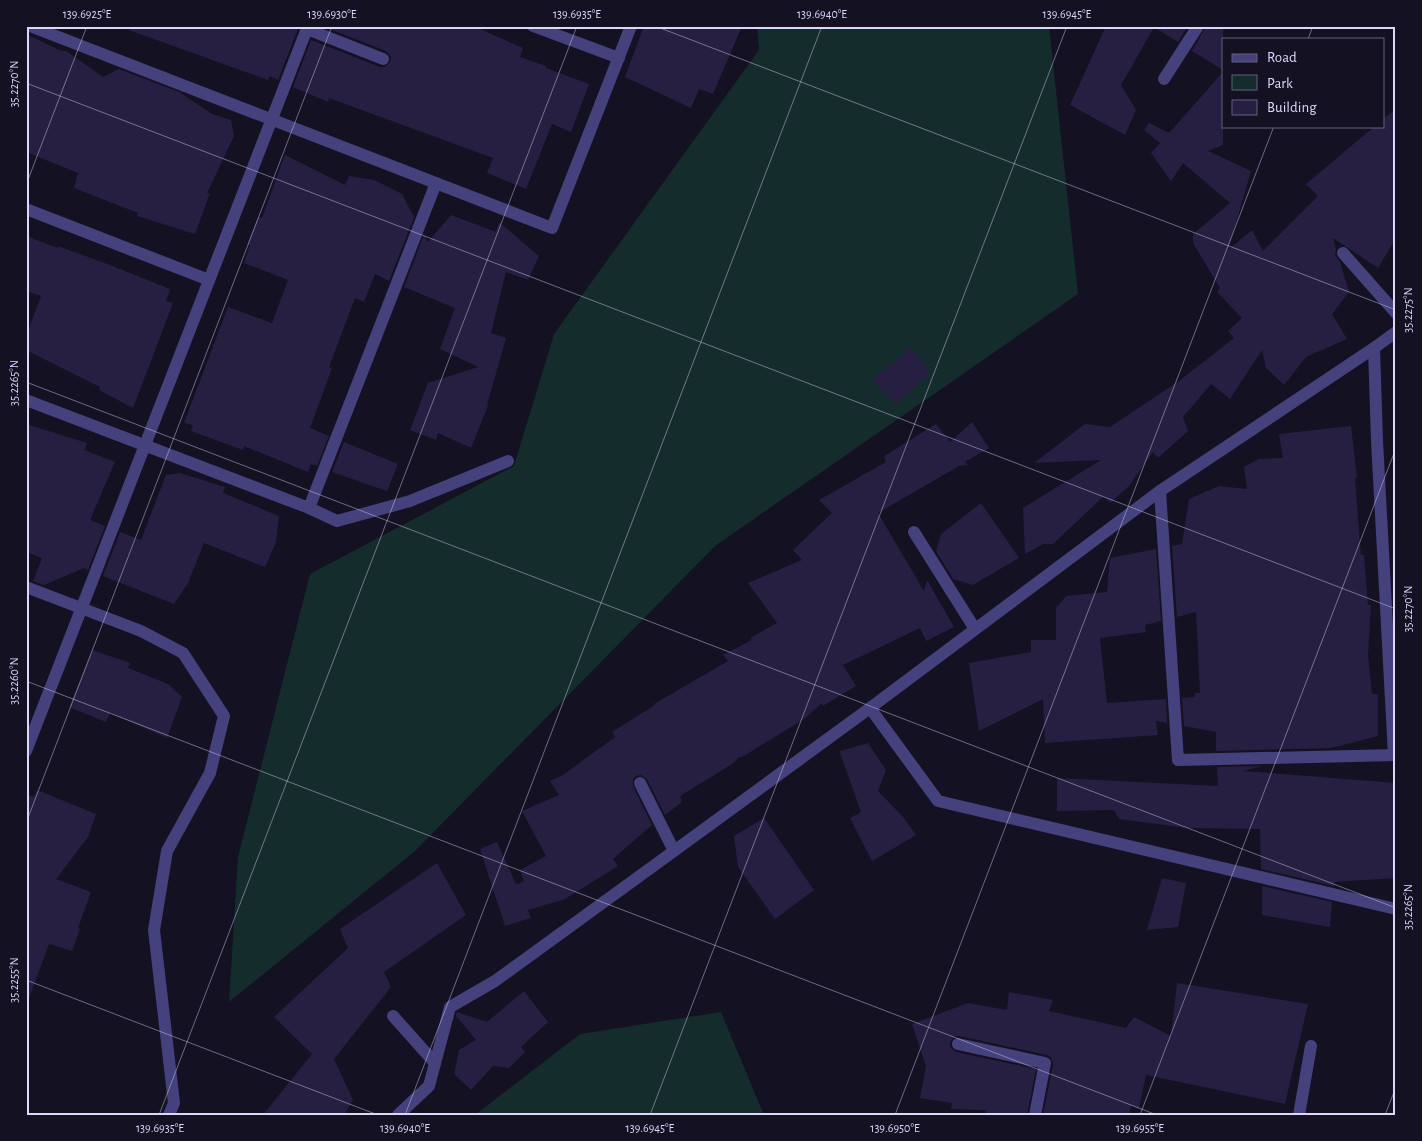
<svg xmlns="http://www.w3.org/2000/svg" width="1422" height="1141" viewBox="0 0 1422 1141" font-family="'Alegreya Sans',sans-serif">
  <rect width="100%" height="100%" fill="#141123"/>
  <g fill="#142c2c">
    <polygon points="757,26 1049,26 1078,294 715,546 415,851 229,1002 238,857 310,574 514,466 554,334 759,50"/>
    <polygon points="721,1012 764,1115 475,1115 580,1034"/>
  </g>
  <g fill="#271f42">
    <polygon points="130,26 299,26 278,80 270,76 268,80 129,30"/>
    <polygon points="322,26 473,26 523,48 520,57 546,66 546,68 589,84 571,132 552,124 526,189 487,173 493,158 329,98 328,102 293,87 311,40 380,67 385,67 390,62 391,57 386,51"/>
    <polygon points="644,26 742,26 713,94 699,89 691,108 625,77"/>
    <polygon points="1106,26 1188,26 1178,42 1154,27 1121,85 1136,110 1125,135 1070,105"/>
    <polygon points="1206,26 1223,26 1223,70 1192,51"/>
    <polygon points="26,34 59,50 66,51 103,77 119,69 179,92 212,114 231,120 234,136 207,193 210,193 195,234 137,216 138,213 74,188 78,173 26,152"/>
    <polygon points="1223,72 1223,145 1208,151 1251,171 1228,250 1252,230 1263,251 1318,196 1306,184 1375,126 1383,126 1383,119 1396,109 1396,238 1378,268 1333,238 1336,249 1335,255 1340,262 1349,292 1332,314 1347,339 1306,357 1284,385 1266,368 1262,350 1230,399 1211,384 1183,417 1188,431 1158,458 1153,452 1129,486 1121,493 1110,503 1104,496 1053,544 1043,544 1025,554 1023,508 1101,460 1034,463 1085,424 1110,427 1179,381 1234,338 1228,331 1242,318 1217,292 1220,288 1193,243 1193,234 1230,203 1183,163 1171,181 1151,153 1160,143 1144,130 1149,123 1169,133"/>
    <polygon points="285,155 345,185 349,176 374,180 402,194 414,217 389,281 375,274 364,302 355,298 329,367 332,368 310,428 329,436 317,466 311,464 308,472 244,446 243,450 191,431 193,425 184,423 228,307 272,323 288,280 244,263 250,245 247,244 258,217 262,218"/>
    <polygon points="451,215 496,232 499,222 539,256 528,280 506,272 491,333 506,338 487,405 488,406 471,448 438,433 436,440 410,430 428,383 478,367 440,349 455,308 404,287 424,235 428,242"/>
    <polygon points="26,236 58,248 58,246 110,265 170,289 166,301 173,303 133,408 99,390 100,387 26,350 26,336 41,296 26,291"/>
    <polygon points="911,347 931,373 895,404 872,380"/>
    <polygon points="972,422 989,448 965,462 968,465 959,466 878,513 924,591 927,580 954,627 926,641 920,628 843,665 856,686 823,706 822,703 804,719 742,757 739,757 732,764 680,796 682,802 665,815 647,779 641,775 636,776 633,779 633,786 652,825 613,859 618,866 565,899 528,910 531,918 505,926 480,849 497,842 516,884 524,882 520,870 546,856 522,811 559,795 550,781 563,775 615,737 612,732 655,705 654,704 728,661 723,655 752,640 750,638 777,623 748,583 802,560 793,550 832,513 819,500 886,462 884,456 936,424 950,442"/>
    <polygon points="26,424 87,443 84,450 115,462 90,520 105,526 88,570 84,568 44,585 33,581 42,558 26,552"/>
    <polygon points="1351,426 1357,478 1355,479 1361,555 1364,555 1368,605 1371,605 1368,655 1372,694 1378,694 1378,736 1331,748 1216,751 1216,732 1184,726 1182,698 1195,697 1195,693 1200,693 1196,612 1177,617 1172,546 1182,544 1189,499 1219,486 1247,489 1244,467 1259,459 1283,458 1279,434"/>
    <polygon points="344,442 398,464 387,491 332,472"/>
    <polygon points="180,473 225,487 223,493 279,516 276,542 265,567 204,543 188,583 174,604 103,576 120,532 141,540 166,475"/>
    <polygon points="981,503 1019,558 973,585 953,579 936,551 941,534"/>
    <polygon points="1156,549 1161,621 1145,625 1146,632 1100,638 1107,703 1166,699 1167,723 1156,721 1158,735 1045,743 1043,699 979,731 969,663 1031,652 1031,640 1056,640 1056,608 1066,596 1107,592 1110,558"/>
    <polygon points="92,650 130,663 128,668 168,684 182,697 167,738 110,713 106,722 69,707"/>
    <polygon points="868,743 886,770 878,791 903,817 916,835 872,861 850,818 861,812 839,750 840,751"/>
    <polygon points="1262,766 1243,771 1396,783 1396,878 1334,882 1334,886 1261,869 1260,829 1187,828 1119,819 1114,810 1057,811 1057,778 1218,786 1217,767"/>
    <polygon points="37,790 96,814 88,837 56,879 91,892 78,928 80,929 72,951 49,944 29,998 26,998 26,794 34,797"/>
    <polygon points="764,818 814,890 775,919 738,867 734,836"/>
    <polygon points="437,863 466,915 384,972 391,987 334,1059 353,1100 344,1115 263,1115 312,1054 274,1017 348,948 340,929"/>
    <polygon points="1162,878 1186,883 1178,927 1147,930"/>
    <polygon points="1262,886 1332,902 1330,927 1262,915"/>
    <polygon points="1177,983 1308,1004 1285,1104 1146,1075 1139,1108 1131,1106 1129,1115 1043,1115 1053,1065 1051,1057 1047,1055 959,1036 955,1036 950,1042 950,1047 956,1052 1036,1069 1027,1115 985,1115 986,1110 951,1109 952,1103 920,1098 926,1066 912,1024 968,1003 1007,1010 1009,992 1053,1000 1049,1011 1126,1028 1134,1017 1171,1036"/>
    <polygon points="524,991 548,1022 521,1047 525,1052 509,1068 493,1066 471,1090 454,1074 459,1050 476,1040 456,1016 457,1012 487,1022"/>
  </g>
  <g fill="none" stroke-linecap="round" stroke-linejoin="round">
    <g stroke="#44417d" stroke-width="12">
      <polyline points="1164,79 1198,26"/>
      <polyline points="1343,253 1396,313"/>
      <polyline points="914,532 975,629"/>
      <polyline points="393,1016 435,1063"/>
      <polyline points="958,1044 1045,1063 1035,1115"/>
      <polyline points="1299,1115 1311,1046"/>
    </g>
    <g stroke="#44417d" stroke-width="12">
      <polyline points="30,26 552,228 631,26"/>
      <polyline points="533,26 619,58"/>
      <polyline points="307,29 383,59"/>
      <polyline points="26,209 209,280"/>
      <polyline points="1374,348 1377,441 1394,755"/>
      <polyline points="26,400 309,508 436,183"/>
      <polyline points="1160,491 1178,760 1396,755"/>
      <polyline points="309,508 337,521 410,501 508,461"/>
      <polyline points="26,587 141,631 183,653 224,716 210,773 167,851 154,930 174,1103 169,1115"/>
      <polyline points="870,708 938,801 1396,909"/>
      <polyline points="26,751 308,26"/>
      <polyline points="640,783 674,851"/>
      <polyline points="398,1115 429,1086 450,1007 495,981 674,851 870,708 1160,491 1374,348 1396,332"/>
    </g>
  </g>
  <path fill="none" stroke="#dcd7fb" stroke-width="1" stroke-opacity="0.45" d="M655,26L1396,310M1308,39L1313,26M26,83L1396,609M26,185L87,26M26,382L1396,908M26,681L1157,1115M26,823L332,26M26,980L378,1115M159,1115L577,26M405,1115L822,26M650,1115L1067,26M895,1115L1274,126M1140,1115L1396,448M1385,1115L1396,1087"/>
  <rect width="1422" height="1141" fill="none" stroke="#141123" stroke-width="55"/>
  <rect x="1222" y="38" width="162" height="90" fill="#141123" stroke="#646079"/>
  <rect x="1232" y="54" width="25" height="8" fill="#44417d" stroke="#646079"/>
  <text x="1267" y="62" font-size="15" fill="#dcd7fb">Road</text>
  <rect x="1232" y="75" width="25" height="15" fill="#142c2c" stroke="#646079"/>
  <text x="1267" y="88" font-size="15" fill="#dcd7fb">Park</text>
  <rect x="1232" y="100" width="25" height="15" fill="#271f42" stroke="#646079"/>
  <text x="1267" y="112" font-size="15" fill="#dcd7fb">Building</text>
  <rect x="28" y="28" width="1366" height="1086" fill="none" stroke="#dcd7fb" stroke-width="2"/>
  <g font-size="12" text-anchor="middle" fill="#dcd7fb">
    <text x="87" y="18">139.6925°E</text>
    <text x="332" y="18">139.6930°E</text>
    <text x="577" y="18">139.6935°E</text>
    <text x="822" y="18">139.6940°E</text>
    <text x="1067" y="18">139.6945°E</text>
    <text transform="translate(14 84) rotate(-90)" y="4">35.2270°N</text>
    <text transform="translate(1408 310) rotate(-90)" y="4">35.2275°N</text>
    <text transform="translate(14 383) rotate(-90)" y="4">35.2265°N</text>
    <text transform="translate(1408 609) rotate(-90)" y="4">35.2270°N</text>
    <text transform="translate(14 681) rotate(-90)" y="4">35.2260°N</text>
    <text transform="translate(1408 907) rotate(-90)" y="4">35.2265°N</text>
    <text transform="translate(14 980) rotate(-90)" y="4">35.2255°N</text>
    <text x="160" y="1132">139.6935°E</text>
    <text x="405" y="1132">139.6940°E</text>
    <text x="650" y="1132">139.6945°E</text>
    <text x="895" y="1132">139.6950°E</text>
    <text x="1140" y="1132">139.6955°E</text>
  </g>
</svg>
